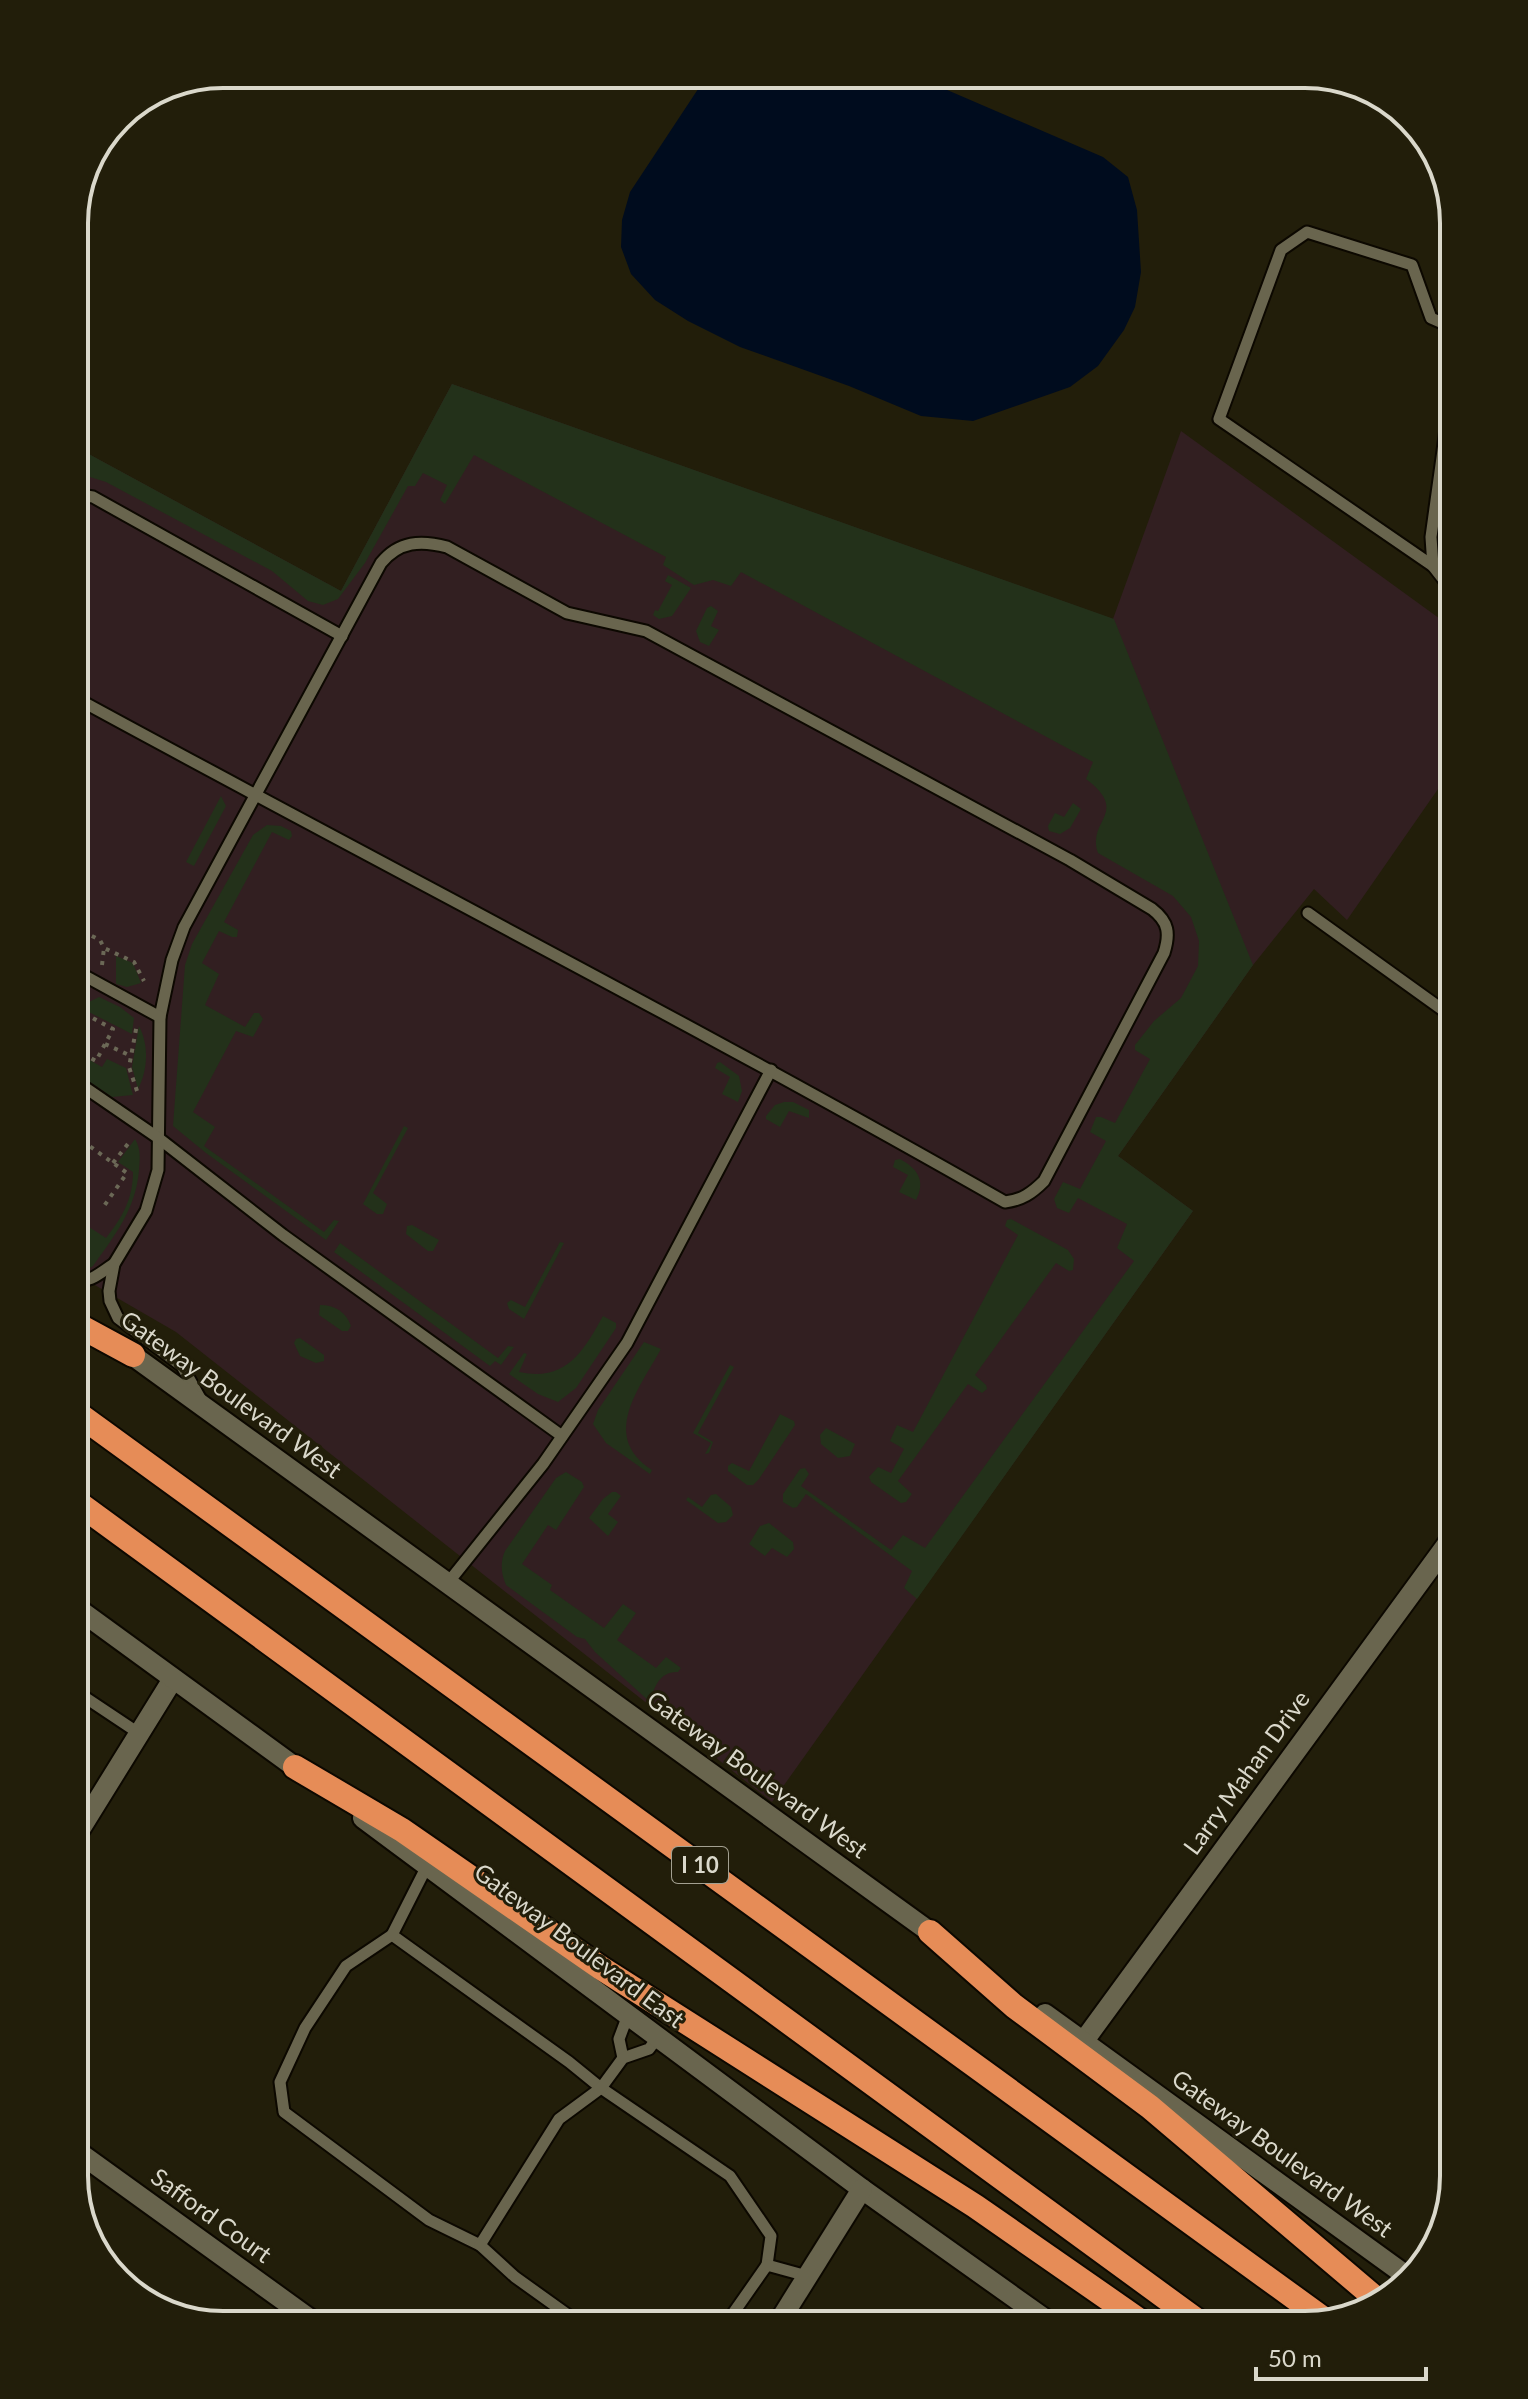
<svg xmlns="http://www.w3.org/2000/svg" width="1528" height="2399" viewBox="0 0 1528 2399" font-family="Lato,sans-serif">
  <rect width="100%" height="100%" fill="#221e0a"/>
  <polygon fill="#321f21" points="452,384 1113,619 1181,431 1454,629 1454,766 1347,920 1314,889 1253,965 1118,1156 1193,1211 772,1802 176,1332 74,1273 74,446 341,591"/>
  <g fill="#23311a">
    <path d="M452,384L1114,619L1253,965L1118,1156L1193,1211L917,1599L904,1588L912,1571L806,1494L797,1507L793,1508L783,1502V1494L800,1469L805,1468L809,1474L801,1486L891,1550L903,1535L925,1548L1134,1261L1117,1248L1127,1224L1078,1198L1069,1213L1057,1208L1054,1199L1063,1182L1080,1189L1106,1141L1090,1132L1096,1117H1101L1115,1123L1150,1059L1135,1050V1045L1154,1021L1181,998L1198,966L1199,941L1191,917L1173,896L1098,853C1086,820 1131,813 1086,779L1093,762L741,572L731,586L713,580L694,585L663,565L666,557L474,455L445,504L440,500L447,485L423,473L415,486H408L365,563L338,599L323,605L308,601L272,571L106,482L74,472V446L341,591Z"/>
    <polygon points="668,575 691,588 672,616 659,619 653,615 655,610 658,611 672,585 665,581"/>
    <polygon points="711,606 718,611 711,626 719,630 709,646 700,642 696,631 707,608"/>
    <polygon points="221,796 226,806 194,866 186,862"/>
    <polygon points="1073,803 1081,809 1070,828 1060,834 1049,831 1048,826 1055,813 1064,817"/>
    <polygon points="267,825 281,826 291,831 292,836 289,840 272,832 224,922 238,930 237,937 232,937 219,931 202,963 219,974 205,1005 245,1027 254,1013 259,1013 263,1019 253,1037 236,1031 193,1112 215,1127 204,1146 324,1232 334,1220 339,1221 326,1240 206,1153 173,1126 185,965 192,944 253,835"/>
    <polygon points="116,956 133,963 141,983 127,987 116,984"/>
    <polygon points="99,997 120,1007 134,1018 132,1034 79,1007"/>
    <path d="M139,1026C149,1045 148,1070 138,1089L132,1067Z"/>
    <polygon points="74,1051 102,1067 107,1059 126,1068 133,1095 112,1097 74,1071"/>
    <polygon points="720,1062 739,1076 742,1091 738,1102 722,1094 730,1077 715,1068 717,1063"/>
    <polygon points="784,1102 793,1102 809,1110 809,1118 789,1111 780,1127 766,1119 766,1116 775,1105"/>
    <polygon points="404,1126 408,1128 373,1193 387,1204 383,1214 377,1214 363,1204"/>
    <path d="M135,1139C141,1149 140,1158 139,1170C136,1209 115,1235 93,1266L85,1271H74V1239L79,1242L89,1227L106,1238C122,1218 133,1199 133,1172L118,1162Z"/>
    <path d="M900,1159C918,1169 926,1181 916,1200L899,1192L908,1175L893,1167L895,1160Z"/>
    <polygon points="1011,1219 1068,1250 1074,1259 1073,1270 1069,1271 1056,1263 975,1375 986,1385 987,1389 982,1393 968,1384 898,1481 912,1494 906,1502 901,1503 871,1482 869,1477 878,1467 891,1473 904,1449 890,1441 897,1425 913,1432 1018,1235 1005,1226 1007,1220"/>
    <polygon points="412,1225 439,1240 433,1251 428,1251 406,1234 407,1226"/>
    <polygon points="560,1242 564,1243 524,1319 509,1309 507,1303 511,1300 525,1307"/>
    <polygon points="340,1243 498,1358 508,1346 514,1347 501,1365 495,1361 490,1366 334,1252"/>
    <path d="M320,1305C335,1305 346,1312 351,1326L348,1331H342L319,1315Z"/>
    <path d="M603,1316L616,1323V1328L576,1388L558,1402L538,1394L509,1374L524,1353L527,1354L519,1372C566,1382 583,1352 603,1316Z"/>
    <polygon points="300,1338 324,1355 324,1361 316,1363 300,1356 294,1343 296,1339"/>
    <path d="M644,1342L661,1349C639,1389 600,1436 652,1470L650,1474L606,1443L593,1424L598,1410Z"/>
    <polygon points="730,1365 734,1367 698,1433 713,1442 709,1453 705,1454 711,1443 693,1433"/>
    <polygon points="780,1414 794,1421 795,1425 759,1479 753,1485 747,1485 728,1471 728,1466 732,1463 749,1471"/>
    <polygon points="826,1428 855,1444 850,1456 838,1458 821,1444 820,1435"/>
    <path d="M566,1472L582,1482L584,1487L556,1530L548,1525L522,1564L552,1585L550,1590L604,1628L623,1604L636,1613L617,1640L656,1668L666,1657L681,1668L678,1672C660,1671 654,1687 650,1702L595,1652L585,1639L577,1637L506,1585C501,1574 500,1562 505,1551L556,1478Z"/>
    <polygon points="612,1492 616,1492 621,1496 608,1514 618,1522 608,1536 589,1518 603,1499"/>
    <polygon points="716,1494 731,1507 733,1515 726,1522 718,1523 686,1500 688,1497 702,1507 711,1495"/>
    <polygon points="769,1523 793,1542 794,1549 787,1557 772,1548 765,1556 749,1544 760,1526"/>
  </g>
  <polygon fill="#000c1e" points="708,74 910,74 1103,157 1128,177 1137,210 1141,272 1135,307 1124,330 1098,366 1070,387 973,421 921,416 849,386 740,347 688,321 655,300 631,274 621,247 622,220 630,192"/>
  <g fill="none" stroke-linecap="round" stroke-linejoin="round">
    <g stroke="#0c0800" stroke-width="15">
      <g id="lane">
        <polyline points="74,494 93,497 342,636"/>
        <polyline points="1433,566 1219,419 1281,250 1307,232 1412,265 1431,318 1454,328"/>
        <polyline points="1454,593 1433,566 1431,537 1454,371"/>
        <path d="M74,697C384,866 699,1027 1005,1202C1022,1200 1032,1193 1044,1181L1164,953C1170,934 1169,922 1152,909L1070,860L646,631L567,613L447,547C421,540 399,541 381,563L184,927L172,960L160,1017L158,1170L146,1211L114,1264L109,1291L110,1301L118,1318L182,1366L201,1400"/>
        <polyline points="1308,913 1454,1018"/>
        <polyline points="74,970 160,1017"/>
        <polyline points="74,1080 157,1137 283,1235 562,1436"/>
        <path d="M74,1280C90,1284 101,1272 114,1264"/>
        <polyline points="447,1584 543,1464 627,1343 771,1070"/>
        <polyline points="74,1690 140,1734"/>
        <polyline points="429,1862 392,1935 569,2062 601,2088 730,2176 771,2236 767,2265"/>
        <polyline points="392,1935 346,1966 305,2028 280,2082 284,2112 429,2220 480,2245"/>
        <polyline points="623,2058 619,2039 628,2015"/>
        <polyline points="582,2325 515,2277 480,2245 559,2119 601,2088 623,2058 649,2049 658,2037"/>
        <polyline points="725,2325 767,2265 807,2276"/>
      </g>
    </g>
    <g stroke="#0c0800" stroke-width="24">
      <g id="street">
        <polyline points="74,1839 173,1679"/>
        <polyline points="1083,2042 1454,1535"/>
        <polyline points="74,2149 318,2325"/>
      </g>
    </g>
    <g stroke="#0c0800" stroke-width="24">
      <g id="secondary">
        <polyline points="121,1347 941,1940"/>
        <polyline points="74,1606 306,1775"/>
        <polyline points="363,1818 862,2189 1053,2325"/>
        <polyline points="1045,2014 1408,2277"/>
        <polyline points="777,2325 862,2189"/>
      </g>
    </g>
    <g stroke="#0c0800" stroke-width="28">
      <g id="highway">
        <polyline points="74,1323 133,1355"/>
        <polyline points="74,1411 1325,2320"/>
        <polyline points="74,1500 1203,2325"/>
        <polyline points="295,1767 402,1830 601,1968 975,2206 1146,2325"/>
        <polyline points="930,1932 1014,2006 1150,2107 1380,2302"/>
      </g>
    </g>
    <g stroke="#6b6856" stroke-width="4" stroke-dasharray="4 6" stroke-linecap="butt">
      <polyline points="74,927 100,940 104,948 134,962 144,981"/>
      <polyline points="102,965 104,948"/>
      <polyline points="105,1044 131,1056"/>
      <polyline points="74,1049 96,1061 113,1029 74,1008"/>
      <polyline points="137,1091 129,1067 137,1024"/>
      <polyline points="74,1135 127,1173 104,1206"/>
      <polyline points="113,1163 131,1140"/>
    </g>
    <use href="#lane" stroke="#69654e" stroke-width="11"/>
    <use href="#street" stroke="#69654e" stroke-width="20"/>
    <use href="#secondary" stroke="#69654e" stroke-width="20"/>
    <use href="#highway" stroke="#e68c57" stroke-width="24"/>
  </g>
  <g text-anchor="middle" stroke-width="6" stroke-linejoin="round" paint-order="stroke">
    <rect fill="#221e0a" stroke="#a3a091" stroke-width="2" x="672" y="1847" width="56" height="36" rx="6"/>
    <g font-size="22" font-weight="bold" fill="#dad8cb">
      <text x="700" y="1873">I 10</text>
    </g>
    <g font-size="24" fill="#dad8cb" stroke="#221e0a">
      <text transform="translate(231 1395) rotate(36)" y="8">Gateway Boulevard West</text>
      <text transform="translate(1247 1773) rotate(-54)" y="8">Larry Mahan Drive</text>
      <text transform="translate(757 1775) rotate(36)" y="8">Gateway Boulevard West</text>
      <text transform="translate(579 1946) rotate(37)" y="8">Gateway Boulevard East</text>
      <text transform="translate(1282 2154) rotate(36)" y="8">Gateway Boulevard West</text>
      <text transform="translate(211 2216) rotate(36)" y="8">Safford Court</text>
    </g>
  </g>
  <path d="M0 0H1528V2399H0ZM223 88H1305A135 135 0 0 1 1440 223V2176A135 135 0 0 1 1305 2311H223A135 135 0 0 1 88 2176V223A135 135 0 0 1 223 88Z" fill="#221e0a" fill-rule="evenodd"/>
  <path fill="none" stroke="#dad8cb" stroke-width="4" d="M223 88H1305A135 135 0 0 1 1440 223V2176A135 135 0 0 1 1305 2311H223A135 135 0 0 1 88 2176V223A135 135 0 0 1 223 88Z"/>
  <path d="M1256 2367v12h170v-12" fill="none" stroke="#dad8cb" stroke-width="4"/>
  <text x="1268" y="2367" font-size="24" fill="#dad8cb" stroke="#221e0a" stroke-width="6" paint-order="stroke">50 m</text>
</svg>
